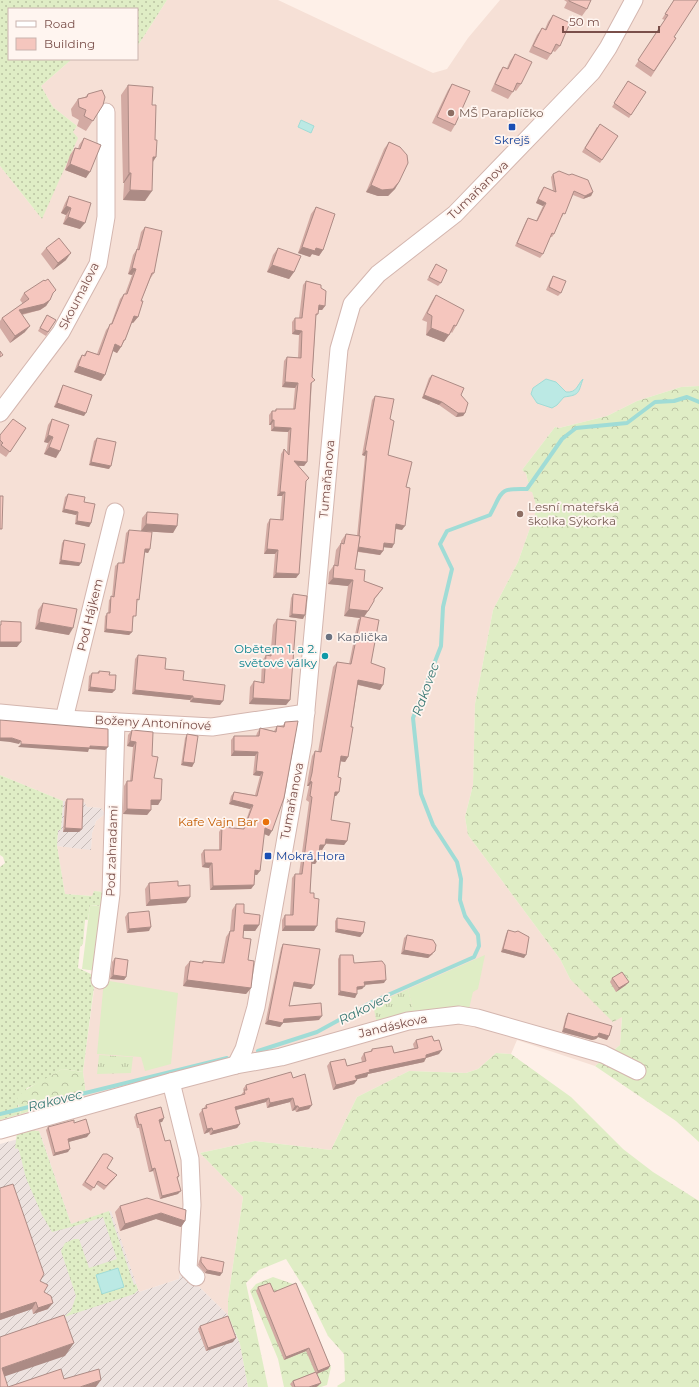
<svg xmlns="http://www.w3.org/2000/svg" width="699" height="1387" viewBox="0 0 699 1387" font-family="Montserrat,sans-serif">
  <defs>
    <pattern id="industrial-furrows" width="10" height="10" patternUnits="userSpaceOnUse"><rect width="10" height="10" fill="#ede2df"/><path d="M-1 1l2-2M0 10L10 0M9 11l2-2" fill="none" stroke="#c5bab7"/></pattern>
    <pattern id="grass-dots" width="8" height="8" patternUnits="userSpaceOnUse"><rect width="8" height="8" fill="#dfedc5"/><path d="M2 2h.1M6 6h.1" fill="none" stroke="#bac2a2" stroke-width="1.8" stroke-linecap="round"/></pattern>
    <pattern id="forest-crowns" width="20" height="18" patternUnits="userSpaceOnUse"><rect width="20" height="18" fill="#dfedc5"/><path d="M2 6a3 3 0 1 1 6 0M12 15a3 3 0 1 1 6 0" fill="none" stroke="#bac2a2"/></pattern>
    <pattern id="park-tufts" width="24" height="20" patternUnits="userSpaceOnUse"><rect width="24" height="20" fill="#dfedc5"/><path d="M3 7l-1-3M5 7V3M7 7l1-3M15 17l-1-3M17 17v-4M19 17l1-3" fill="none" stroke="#bac2a2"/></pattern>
  </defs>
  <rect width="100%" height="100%" fill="#fef0e8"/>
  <polygon fill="#f6e0d6" points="167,0 278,0 433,73 447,69 468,38 500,0 699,0 699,386 681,387 637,401 607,416 559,428 555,427 522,470 526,473 528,482 533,484 528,491 532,491 537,508 518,562 493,610 475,704 473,785 465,817 468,835 560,959 570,979 622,1017 620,1045 595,1066 517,1040 511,1054 496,1053 478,1069 466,1073 409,1071 357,1097 331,1150 255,1141 200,1153 243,1197 228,1299 228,1315 181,1269 179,1279 139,1292 110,1211 71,1224 40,1133 24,1138 21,1114 86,1094 83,1072 105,907 105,892 94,891 93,896 65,894 57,846 91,849 92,833 96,821 105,814 101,808 87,807 84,802 63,801 0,775 0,166 42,219 73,132 77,126 53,107 41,86 72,59 137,59 137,47"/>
  <g fill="url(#industrial-furrows)">
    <polygon points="63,801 84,802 87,807 101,808 105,814 96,821 92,833 91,850 57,846 58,830 61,830"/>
    <polygon points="40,1133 71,1224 111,1211 139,1292 179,1279 181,1269 228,1315 240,1344 248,1387 0,1387 0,1144"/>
  </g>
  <g fill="url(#grass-dots)">
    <polygon points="0,0 167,0 137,47 137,9 9,9 9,59 72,59 41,86 53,107 77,126 73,132 78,138 42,219 0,166"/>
    <polygon points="0,775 63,801 61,830 58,830 57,846 65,894 92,896 94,891 105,892 102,906 90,905 88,920 85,920 83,944 80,947 78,968 93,975 95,979 83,1072 62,1069 43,1081 27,1088 18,1106 21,1114 0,1120 0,867 5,863 3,857 0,855"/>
    <polygon points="26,1130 39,1131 71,1224 109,1211 134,1285 136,1284 138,1290 134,1294 64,1317 71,1311 76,1296 61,1251 65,1243 74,1239 79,1239 89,1268 117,1259 103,1217 75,1226 52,1232 42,1215 26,1178 19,1150 17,1148 15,1149 17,1132"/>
  </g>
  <g fill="url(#forest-crowns)">
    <polygon points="699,386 699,1142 676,1121 595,1066 620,1045 622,1017 613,1022 570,979 560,959 468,835 465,817 473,785 475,704 493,610 518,562 537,508 532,492 528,491 533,484 528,482 526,473 522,470 555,427 559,428 607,416 637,401 681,387"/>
    <polygon points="496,1053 511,1054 571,1097 623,1149 653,1172 699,1201 699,1387 338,1387 337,1386 345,1381 344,1354 328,1336 306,1291 286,1259 259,1270 246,1283 268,1387 248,1387 240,1344 228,1315 228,1299 243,1197 200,1153 255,1141 331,1150 357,1097 409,1071 466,1073 478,1069"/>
    <path d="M62,1069L83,1072L86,1094L21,1114L17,1097C30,1085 47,1079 62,1069Z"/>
    <polygon points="273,1277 293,1284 331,1367 327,1385 321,1387 284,1387 278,1359 250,1291 256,1284"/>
  </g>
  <g fill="url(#park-tufts)">
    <polygon points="408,989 414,1015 377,1024 373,1005"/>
    <polygon points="99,1055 133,1057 131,1073 97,1074"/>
  </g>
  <g fill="#dfedc5">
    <polygon points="90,905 105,907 96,971 82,969"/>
    <polygon points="485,955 478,989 473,992 469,1009 414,1015 408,989"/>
    <polygon points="104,980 178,993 171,1064 145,1071 141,1057 97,1054"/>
  </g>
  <g fill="#bbe9e4" stroke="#a0dcd6">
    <polygon points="301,120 314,126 311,133 298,127"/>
    <path d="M546,379L556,382L566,392C577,393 577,385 583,379C578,393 580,395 564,397L557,405L552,408L537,403L531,394L533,388Z"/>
    <polygon points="118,1268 124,1287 102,1294 96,1275"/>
  </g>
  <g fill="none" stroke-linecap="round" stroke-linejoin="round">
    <g stroke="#a0dcd6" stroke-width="4">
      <path d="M258,1051L317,1032L372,1002L474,957L479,946L478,935L465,916L460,900L461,879L457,862L433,825L421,794L413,718L441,646L443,607L452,569L440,544L447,531L490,515C503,491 498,488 527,489L562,439L576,428L627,423L655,402L674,401L687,397L699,402"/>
      <polyline points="0,1114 227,1058"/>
    </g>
    <g stroke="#d4b6af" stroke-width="19">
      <g id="minor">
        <polyline points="0,413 61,332 98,264 106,217 106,112"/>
        <polyline points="0,713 64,719 212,727 306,713"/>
        <polyline points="64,719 115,512"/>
        <polyline points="100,980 111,894 116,722"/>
        <polyline points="236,1065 244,1049 256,1007 303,742 339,349 352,304 378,274 455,214 592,72 608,48 634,0"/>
        <polyline points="171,1082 190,1159 192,1205 188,1269 196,1277"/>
        <polyline points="0,1130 171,1082 236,1065 281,1057 408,1021 459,1015 477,1018 603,1054 637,1071"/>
      </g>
    </g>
    <use href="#minor" stroke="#fff" stroke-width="17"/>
  </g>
  <g fill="#d3aaa3">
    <polygon points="565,0 591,0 587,9 582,16 564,8 567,2 564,0"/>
    <polygon points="674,0 674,37 676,38 651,77 635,66 665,20 662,19"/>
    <polygon points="553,15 560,46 555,52 553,51 547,60 529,52 537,35 542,28 545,29 548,22"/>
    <polygon points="515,54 521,84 516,91 514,90 508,99 491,91 499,73 503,67 507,68 510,61"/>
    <polygon points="628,81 646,92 629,118 612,107"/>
    <polygon points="452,84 455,125 451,132 432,123 448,90"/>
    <polygon points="128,85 152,105 156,157 153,162 145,201 123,200 124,183 123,183 121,95"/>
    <polygon points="88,94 96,116 86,131 77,126 79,120 72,116 71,109 78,99 85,97"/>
    <polygon points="597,127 618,136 600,163 582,152"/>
    <polygon points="84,138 86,178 65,170 70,155 75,148 78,149 79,145"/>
    <polygon points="389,142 399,182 395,189 388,196 378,196 366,192 384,149"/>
    <polygon points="553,174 593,192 591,196 583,199 573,195 562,217 561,217 554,234 552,237 550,237 543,254 540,258 515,246 526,221 528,218 536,221 543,206 536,203 541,191 544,187 553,191 551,177"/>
    <polygon points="69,196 80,229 63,224 66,215 61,213 65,203"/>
    <polygon points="316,207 323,250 319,256 312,254 310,257 298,253 311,214"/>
    <polygon points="145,227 154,273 150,279 141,301 138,317 133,323 132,322 125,340 117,353 113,351 105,375 101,381 74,372 78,361 82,355 83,356 87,351 97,354 106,330 111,324 120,299 124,294 125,294 132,275 128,274 133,255 137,249 141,232"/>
    <polygon points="46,248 66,260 53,270 41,254"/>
    <polygon points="278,248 294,272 289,279 267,272 273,255"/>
    <polygon points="436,264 441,283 438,286 427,280"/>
    <polygon points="553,276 561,293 558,296 546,290 551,279"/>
    <polygon points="306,281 321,288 325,306 322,310 318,310 318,314 316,316 307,462 304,466 298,466 305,482 299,574 296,578 273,578 275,554 264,554 267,524 270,519 280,520 282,496 277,496 281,454 284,449 287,452 288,432 271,431 271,425 269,425 269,415 272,411 275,411 276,409 293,409 295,388 282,387 284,361 287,357 298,358 299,335 292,334 292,322 295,318 299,318 303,285"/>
    <polygon points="24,293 51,297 50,300 46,306 40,310 22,315 25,332 10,343 0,328 0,321 2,318 23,304 20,300"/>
    <polygon points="436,295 456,326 452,333 451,332 444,342 426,335 427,322 422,320 432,301"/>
    <polygon points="47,315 56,320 46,336 38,331"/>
    <polygon points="432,375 461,395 465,413 463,416 456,417 439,405 422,398 429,378"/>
    <polygon points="63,385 84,416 54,407 61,389"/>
    <polygon points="375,396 390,419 388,455 406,487 402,530 395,529 392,548 384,547 383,551 380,555 358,552 355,569 364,581 383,588 374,600 368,611 364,617 371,663 380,690 358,685 351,727 348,757 345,762 341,761 338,777 339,792 336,796 334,796 331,820 347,841 344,845 326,844 325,845 322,850 320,850 318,860 315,864 312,864 310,893 314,931 282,931 282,920 285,915 290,915 292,878 295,874 299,874 309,802 306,800 309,786 307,786 308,778 312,756 315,751 318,752 333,667 337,662 349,664 358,620 360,618 344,616 348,586 328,584 329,572 334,565 336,550 341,543 341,541 346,534 357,536 365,456 362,455 372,400"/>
    <polygon points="52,419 56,458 44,454 48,443 44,442 48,425"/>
    <polygon points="26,428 6,457 0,453 0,435"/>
    <polygon points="97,438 109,469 89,465 94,441"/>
    <polygon points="68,494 84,502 91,523 89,527 75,524 76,515 62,512 65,497"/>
    <polygon points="147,512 177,526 173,533 141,531 142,518"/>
    <polygon points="129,530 150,549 148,553 145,552 137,603 133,619 132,632 129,635 104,632 105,616 108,613 109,600 112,597 115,566 118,563 122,563 126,533"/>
    <polygon points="64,540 79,566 59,564 62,543"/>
    <polygon points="293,594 303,619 289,617 291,598"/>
    <polygon points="43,603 69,635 35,629 38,610"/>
    <polygon points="277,619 290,700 286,705 249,704 250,687 254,681 261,682 262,661 266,655 267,655 267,654 271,648 273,625"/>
    <polygon points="138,655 165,669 183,680 220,705 190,702 190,700 132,694 135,659"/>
    <polygon points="99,671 109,675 115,690 112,693 88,691 89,676 92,673 97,673"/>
    <polygon points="285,722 269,836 264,834 257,875 255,875 254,885 251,889 210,890 209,868 202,867 201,854 204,850 219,850 219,832 222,827 243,829 250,809 229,804 231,796 234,792 255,795 260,776 253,775 255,756 231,756 231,740 234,736 256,736 257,733 260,728 274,731 277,726 282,727"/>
    <polygon points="132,730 152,756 154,778 161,800 158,805 151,805 151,810 147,815 123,814 124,786 127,781 130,781 133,747 127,746 128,735"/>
    <polygon points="187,734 194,763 192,767 181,765 185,738"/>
    <polygon points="67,799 82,829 79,832 63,832 65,802"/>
    <polygon points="149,883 178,886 186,903 146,906 145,889"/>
    <polygon points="236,904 244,913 259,925 255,931 243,931 243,938 248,960 251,988 246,994 183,986 185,967 190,961 202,963 203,961 221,963 226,937 230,931 232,910"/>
    <polygon points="128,913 149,931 127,933 125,917"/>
    <polygon points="337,918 363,933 360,937 335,932 335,921"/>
    <polygon points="508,930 524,958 501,952 506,934"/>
    <polygon points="407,935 433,954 428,958 401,954 404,938"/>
    <polygon points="283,944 311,989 293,986 289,1006 319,1020 283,1023 280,1027 265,1024 281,948"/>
    <polygon points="340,955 354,963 384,983 364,985 362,989 357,990 355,998 338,995 338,959"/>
    <polygon points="115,958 126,977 124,980 110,979 112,962"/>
    <polygon points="612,978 626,985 616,992 610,982"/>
    <polygon points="568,1013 609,1036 607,1040 598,1037 596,1039 592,1040 562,1032 566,1016"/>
    <polygon points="416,1040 434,1041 439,1054 426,1058 424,1062 368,1074 367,1077 356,1079 357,1080 354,1084 333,1090 327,1066 330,1062 347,1066 362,1062 361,1058 364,1053 370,1052 372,1049 394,1053 414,1048 413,1044"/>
    <polygon points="293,1078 309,1109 296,1112 295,1110 292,1111 290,1102 267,1108 266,1102 236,1110 240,1124 237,1128 210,1135 209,1132 204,1134 199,1114 206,1105 241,1095 244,1091 243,1089 246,1085"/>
    <polygon points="136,1114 164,1118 162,1122 160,1122 165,1141 179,1176 178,1178 178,1194 160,1199 153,1171 149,1172 139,1128 137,1128 134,1117"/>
    <polygon points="48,1127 87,1137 68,1142 68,1152 53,1156 46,1130"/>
    <polygon points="103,1154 107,1168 115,1178 104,1190 96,1184 91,1191 82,1185"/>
    <polygon points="0,1188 40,1281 48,1309 33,1314 32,1309 0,1320"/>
    <polygon points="120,1206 185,1221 181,1227 156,1219 120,1231 115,1212"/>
    <polygon points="201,1257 220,1276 205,1273 198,1265 199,1261"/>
    <polygon points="258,1287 274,1292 330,1366 328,1369 317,1374 318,1386 316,1387 292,1387 290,1384 293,1381 315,1372 306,1351 284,1360 256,1291"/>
    <polygon points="200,1326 233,1342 206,1351 198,1329"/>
  </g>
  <g fill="#ac8b85">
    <polygon points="153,157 156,157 149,167"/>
    <polygon points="70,164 90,172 86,178 65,170"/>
    <polygon points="129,173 131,173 124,183 123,183"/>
    <polygon points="399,182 395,189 388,196 378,196 366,192 371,185"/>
    <polygon points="130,190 152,191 145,201 123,200"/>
    <polygon points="593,192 591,196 583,199 585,196"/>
    <polygon points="538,199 546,203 543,206 536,203"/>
    <polygon points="66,206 71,208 66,215 61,213"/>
    <polygon points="68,217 85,223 80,229 63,224"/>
    <polygon points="302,247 316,248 323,250 319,256 312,254 310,257 298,253"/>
    <polygon points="71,253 66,260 53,270 58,263"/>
    <polygon points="272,265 294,272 289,279 267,272"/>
    <polygon points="132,268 136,269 132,275 128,274"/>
    <polygon points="50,300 46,306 40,310 14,316 19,310"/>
    <polygon points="319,305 325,306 322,310 316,310"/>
    <polygon points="134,316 138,317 133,323 130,322"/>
    <polygon points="30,326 25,332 10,343 15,336"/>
    <polygon points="431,328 449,335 444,342 426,335"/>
    <polygon points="295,330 302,331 299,335 292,334"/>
    <polygon points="115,344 121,347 117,353 111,350"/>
    <polygon points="78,366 105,375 101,381 74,372"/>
    <polygon points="285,382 298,383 295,388 282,387"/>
    <polygon points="424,395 442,402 439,405 422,398"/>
    <polygon points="57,403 86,413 84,416 54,407"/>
    <polygon points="458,413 465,413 463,416 456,417"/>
    <polygon points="272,420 274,420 271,425 269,425"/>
    <polygon points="274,427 291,428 288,432 271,431"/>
    <polygon points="48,435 53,437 48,443 44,442"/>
    <polygon points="49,447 60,451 56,458 44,454"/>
    <polygon points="365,451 367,451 365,456 362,455"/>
    <polygon points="294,461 307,462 304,466 291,465"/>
    <polygon points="91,462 111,466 109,469 89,465"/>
    <polygon points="280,492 285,492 282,496 277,496"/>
    <polygon points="64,509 78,512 76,515 62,512"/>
    <polygon points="77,521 91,523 89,527 75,524"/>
    <polygon points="146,524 177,526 173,533 141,531"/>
    <polygon points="396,524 405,526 402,530 393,528"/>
    <polygon points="384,543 394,544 392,548 381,547"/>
    <polygon points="358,547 383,551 380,555 355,551"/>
    <polygon points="145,549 150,549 148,553 143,552"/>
    <polygon points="267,549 278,550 275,554 264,554"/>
    <polygon points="61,560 81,563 79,566 59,564"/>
    <polygon points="276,573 299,574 296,578 273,578"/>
    <polygon points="333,578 353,580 348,586 328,584"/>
    <polygon points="349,609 368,611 363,618 361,616 360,618 344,616"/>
    <polygon points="292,614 305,615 303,619 289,617"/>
    <polygon points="39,622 73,628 69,635 35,629"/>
    <polygon points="106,629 132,632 129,635 104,632"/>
    <polygon points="0,642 21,642 17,647 0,647"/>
    <polygon points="358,680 383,685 380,690 355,684"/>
    <polygon points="90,687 115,690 112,693 88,691"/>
    <polygon points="135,690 193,696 190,700 132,694"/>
    <polygon points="193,698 223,701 220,705 190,702"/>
    <polygon points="253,698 290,700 286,705 249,704"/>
    <polygon points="0,738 12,738 21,741 19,744 10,742 0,741"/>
    <polygon points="130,741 136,742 133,747 127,746"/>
    <polygon points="21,744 90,746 108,747 105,750 89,749 88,752 18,747"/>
    <polygon points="234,751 258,752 255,756 231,756"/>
    <polygon points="341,756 348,757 345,762 338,761"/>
    <polygon points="183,762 194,763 192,767 181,765"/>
    <polygon points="256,771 263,772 260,776 253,775"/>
    <polygon points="310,781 312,782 309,786 307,786"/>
    <polygon points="335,792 339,792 336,796 332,796"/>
    <polygon points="151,800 161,800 158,805 148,805"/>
    <polygon points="232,800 253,805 250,809 229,804"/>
    <polygon points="127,809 151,810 147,815 123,814"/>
    <polygon points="65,828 82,829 79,832 63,832"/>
    <polygon points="265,828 272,831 269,836 262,833"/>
    <polygon points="326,839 347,841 344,845 323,843"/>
    <polygon points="320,845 325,845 322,850 317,849"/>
    <polygon points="312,859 318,860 315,864 309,863"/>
    <polygon points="205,863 212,863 209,868 202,867"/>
    <polygon points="255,870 260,871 257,875 252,874"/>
    <polygon points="254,885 251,889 210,890 213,886"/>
    <polygon points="190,897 186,903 146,906 150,900"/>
    <polygon points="244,925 259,925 255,931 239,931"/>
    <polygon points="285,926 317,926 314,931 282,931"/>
    <polygon points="151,927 149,931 127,933 129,929"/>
    <polygon points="337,929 363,933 360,937 335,932"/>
    <polygon points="503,949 526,955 524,958 501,952"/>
    <polygon points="404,950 435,951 428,958 401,954"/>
    <polygon points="113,975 126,977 124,980 110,979"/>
    <polygon points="187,980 251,988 246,994 183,986"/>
    <polygon points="386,980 384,983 362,985 364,982"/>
    <polygon points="294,982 314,985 311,989 291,986"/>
    <polygon points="629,982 626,985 616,992 619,988"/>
    <polygon points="365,986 362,989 354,990 357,987"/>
    <polygon points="340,991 357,994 355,998 338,995"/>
    <polygon points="322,1016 319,1020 283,1023 280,1027 265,1024 268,1020"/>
    <polygon points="564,1028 599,1033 609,1036 607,1040 598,1037 596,1039 592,1040 562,1032"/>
    <polygon points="442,1050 439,1054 426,1058 424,1062 368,1074 367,1077 353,1080 355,1076 369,1070"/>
    <polygon points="357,1080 354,1084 333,1090 336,1085"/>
    <polygon points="269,1098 266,1102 232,1111 235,1107"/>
    <polygon points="293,1098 290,1102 267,1108 270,1103"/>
    <polygon points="312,1105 309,1109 296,1112 299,1108"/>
    <polygon points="295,1106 298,1106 295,1110 292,1111"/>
    <polygon points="164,1118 162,1122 157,1123 159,1120"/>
    <polygon points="240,1124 237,1128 210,1135 213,1131"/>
    <polygon points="212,1128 209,1132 204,1134 207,1129"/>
    <polygon points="90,1133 87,1137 65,1143 68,1139"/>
    <polygon points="70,1149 68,1152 53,1156 55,1153"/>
    <polygon points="155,1168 153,1171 149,1172 152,1169"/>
    <polygon points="181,1191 178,1194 160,1199 162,1196"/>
    <polygon points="161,1213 185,1221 181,1227 156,1219 120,1231 125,1224"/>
    <polygon points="207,1270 222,1273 220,1276 205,1273"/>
    <polygon points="36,1302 32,1309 0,1320 0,1314"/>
    <polygon points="53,1303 48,1309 33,1314 38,1308"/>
    <polygon points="236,1338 233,1342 206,1351 208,1348"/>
    <polygon points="74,1343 65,1356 0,1378 2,1368"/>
    <polygon points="309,1348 306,1351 284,1360 286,1357"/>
    <polygon points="330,1366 328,1369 316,1374 318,1371"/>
    <polygon points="101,1380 96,1387 80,1387"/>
    <polygon points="321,1383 318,1386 316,1387 309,1387"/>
  </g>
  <g fill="#f5c6be" stroke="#ac8b85">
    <polygon points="569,0 591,0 587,9 569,1"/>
    <polygon points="674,0 698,0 674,37 676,38 654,71 638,60 668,15 665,14"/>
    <polygon points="553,15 570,23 560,46 556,44 551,54 533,46 542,28 546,30"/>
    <polygon points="515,54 532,62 521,84 517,83 513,92 495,84 503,67 508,69"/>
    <polygon points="628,81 646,92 631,115 614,103"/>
    <polygon points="452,84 470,91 455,125 437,117"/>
    <polygon points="128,85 153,87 152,105 156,105 155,140 157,140 156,157 153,157 152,191 130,190 131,173 129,173"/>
    <polygon points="102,90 105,97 103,105 96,116 93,121 84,116 86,110 79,107 78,99 87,97 88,94"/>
    <polygon points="600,124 618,136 602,160 585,148"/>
    <polygon points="84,138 101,145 90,172 70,164 75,148 80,149"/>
    <polygon points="389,142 400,147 407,155 408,163 399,182 393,189 382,190 371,185"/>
    <polygon points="559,171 569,175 572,174 588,180 593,192 585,196 574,191 565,214 563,213 554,234 552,233 543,254 517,243 528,218 537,221 546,203 538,199 544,187 556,192 553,174"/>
    <polygon points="69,196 91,203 85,223 68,217 71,208 66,206"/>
    <polygon points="316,207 335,214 323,250 316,248 315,251 302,247"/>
    <polygon points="145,227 162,231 154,273 152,273 141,301 143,301 138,317 134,316 125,340 124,340 121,347 115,344 105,375 78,366 82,355 85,356 87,351 99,355 110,324 112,324 124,294 127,294 136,269 132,268 137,249 139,250"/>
    <polygon points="59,238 71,253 58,263 46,248"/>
    <polygon points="278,248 301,256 294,272 272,265"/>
    <polygon points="436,264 447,270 441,283 429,277"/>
    <polygon points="553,276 566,281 561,293 549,287"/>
    <polygon points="48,279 56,290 53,293 50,300 44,304 19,310 30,326 15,336 2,318 29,299 24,293 44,280 45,281"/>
    <polygon points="306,281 321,285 321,288 326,291 325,306 319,305 318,314 316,314 312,377 315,380 311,383 307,462 294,461 309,478 306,481 299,574 276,573 278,550 267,549 270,519 283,520 285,492 280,492 284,449 289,455 291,428 274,427 274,420 272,420 272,411 276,411 276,409 295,409 298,383 285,382 287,357 301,358 302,331 295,330 295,318 302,318"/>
    <polygon points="436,295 464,310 456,326 454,325 449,335 431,328 432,316 427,313"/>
    <polygon points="47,315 56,320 48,332 40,328"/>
    <polygon points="0,351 3,355 0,357"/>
    <polygon points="432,375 464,388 461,395 468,403 465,413 458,413 442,402 424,395"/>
    <polygon points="63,385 92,395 86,413 57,403"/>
    <polygon points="375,396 394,399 390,419 394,421 388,455 412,462 406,487 410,488 405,526 396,524 394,544 384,543 383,551 358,547 360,536 359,536 367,451 365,451"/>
    <polygon points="13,419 26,428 10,452 1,445 3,443 0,440 0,435"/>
    <polygon points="52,419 69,425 60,451 49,447 53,437 48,435"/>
    <polygon points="97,438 116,442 111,466 91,462"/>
    <polygon points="68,494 85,497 84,502 95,504 91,523 77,521 78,512 64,509"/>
    <polygon points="0,496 3,496 2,529 0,529"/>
    <polygon points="147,512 178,514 177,526 146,524"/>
    <polygon points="129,530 152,532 150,549 145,549 139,600 137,599 136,616 133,616 132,632 106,629 107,613 110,613 111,596 114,597 118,563 124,563"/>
    <polygon points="346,534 360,536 355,569 365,570 364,581 383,588 374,599 374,601 368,611 349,609 353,580 333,578 334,565 338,566 341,543 344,544"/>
    <polygon points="64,540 85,544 81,563 61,560"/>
    <polygon points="293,594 307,596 305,615 292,614"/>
    <polygon points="43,603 77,609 73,628 39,622"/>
    <polygon points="361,616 379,620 371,663 385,668 383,685 358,680 351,727 353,727 348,757 341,756 338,777 341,778 339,792 335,792 331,820 350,823 347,841 326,839 325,845 320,845 318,860 312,859 310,893 314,893 314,898 319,899 317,926 285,926 285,915 293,915 295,874 302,874 312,797 310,796 312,782 310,781 312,773 315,751 321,752 337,662 351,664"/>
    <polygon points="277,619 296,621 290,700 253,698 254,681 264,683 266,655 271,656 271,648 275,649"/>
    <polygon points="1,621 21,622 21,642 0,642 0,625 1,625"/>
    <polygon points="138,655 166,658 165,669 184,671 183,680 225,685 223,701 193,698 193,696 135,690"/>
    <polygon points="99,671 110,672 109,675 116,675 115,690 90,687 92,673 99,673"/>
    <polygon points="0,720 108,729 108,747 90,746 90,748 21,744 21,741 12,738 0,738"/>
    <polygon points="298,721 284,798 272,831 265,828 260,871 255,870 254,885 213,886 212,863 205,863 204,850 221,850 222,827 244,829 253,805 232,800 234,792 257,796 263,772 256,771 258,752 234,751 234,736 259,736 260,728 276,732 277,726 284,727 285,722"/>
    <polygon points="132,730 153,732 152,756 158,757 154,778 162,779 161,800 151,800 151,810 127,809 127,781 132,781 136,742 130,741"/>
    <polygon points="187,734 198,736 194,763 183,762"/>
    <polygon points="67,799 83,799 82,829 65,828"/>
    <polygon points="178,881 178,886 190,885 190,897 150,900 149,883"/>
    <polygon points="236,904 244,904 244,913 260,915 259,925 244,925 243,938 251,939 248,960 254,961 251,988 187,980 190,961 203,963 203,961 224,963 230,931 234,931"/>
    <polygon points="149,911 151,927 129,929 128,913"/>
    <polygon points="337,918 365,922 363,933 337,929"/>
    <polygon points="508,930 515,932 518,931 529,937 526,955 503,949"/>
    <polygon points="407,935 433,940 436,945 435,951 430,955 404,950"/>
    <polygon points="283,944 320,949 314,985 294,982 289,1006 321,1003 322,1016 284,1019 283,1023 268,1020"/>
    <polygon points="340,955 353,955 354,963 382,961 385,965 386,980 364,982 365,986 357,987 357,994 340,991"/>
    <polygon points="115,958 128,960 126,977 113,975"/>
    <polygon points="622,972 629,982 619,988 612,978"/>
    <polygon points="568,1013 612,1026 609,1036 599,1033 598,1036 594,1037 564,1028"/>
    <polygon points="432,1036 434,1041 439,1040 442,1050 426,1055 426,1058 369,1070 370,1072 355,1076 357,1080 336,1085 330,1062 345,1059 347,1066 366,1061 364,1053 372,1051 372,1049 392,1046 394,1053 418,1048 416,1040"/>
    <polygon points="291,1072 293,1078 305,1074 312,1105 299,1108 298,1106 295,1106 293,1098 270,1103 269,1098 235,1107 240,1124 213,1131 212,1128 207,1129 202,1109 207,1108 206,1105 245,1094 244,1090 247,1090 246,1085"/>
    <polygon points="161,1107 164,1118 159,1120 165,1141 170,1140 179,1176 177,1177 181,1191 162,1196 155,1168 152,1169 141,1124 139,1125 136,1114"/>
    <polygon points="86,1119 90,1133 68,1139 70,1149 55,1153 48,1127 74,1120 74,1123"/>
    <polygon points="103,1154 107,1154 113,1158 107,1168 117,1175 106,1186 98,1181 94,1188 85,1182"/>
    <polygon points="13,1184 44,1274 40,1281 48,1285 44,1292 51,1296 53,1303 38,1308 36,1302 0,1314 0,1188"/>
    <polygon points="147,1198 186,1210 185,1221 161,1213 125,1224 120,1206"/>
    <polygon points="201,1257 224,1262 222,1273 207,1270 201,1262"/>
    <polygon points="270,1283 274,1292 296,1283 330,1366 318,1371 309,1348 286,1357 258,1287"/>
    <polygon points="64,1315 74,1343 2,1368 8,1387 61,1369 64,1379 99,1369 101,1380 80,1387 0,1387 0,1337"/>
    <polygon points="228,1316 236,1338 208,1348 200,1326"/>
    <polygon points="316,1372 321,1383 309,1387 295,1387 293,1381"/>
  </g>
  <g fill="#8d6e63" stroke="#fff5f0" stroke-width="1.5">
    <circle cx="451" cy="113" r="4"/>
    <circle cx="520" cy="514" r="4"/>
  </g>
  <g fill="#1a4fb4" stroke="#fff5f0" stroke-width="1.5">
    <rect x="508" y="123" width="8" height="8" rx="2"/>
    <rect x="264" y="852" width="8" height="8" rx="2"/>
  </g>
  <circle fill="#6b7280" stroke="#fff5f0" stroke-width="1.5" cx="329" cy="637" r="4"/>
  <circle fill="#0f9aa8" stroke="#fff5f0" stroke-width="1.5" cx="325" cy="656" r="4"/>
  <circle fill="#e8710a" stroke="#fff5f0" stroke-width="1.5" cx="266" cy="822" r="4"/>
  <g text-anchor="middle" stroke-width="3.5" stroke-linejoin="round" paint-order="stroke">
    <g font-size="12" fill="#785e54" stroke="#fff5f0" text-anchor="start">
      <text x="459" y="117">MŠ Paraplíčko</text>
      <text x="528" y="511">Lesní mateřská<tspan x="528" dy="14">školka Sýkorka</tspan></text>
    </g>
    <g font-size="12" fill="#164399" stroke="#fff5f0">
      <text x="512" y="144">Skrejš</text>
      <text x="276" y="860" text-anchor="start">Mokrá Hora</text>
    </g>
    <g font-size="12" fill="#7a4f4a" stroke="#fff5f0">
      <text transform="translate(478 190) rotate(-44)" y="4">Tumaňanova</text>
      <text transform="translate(79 296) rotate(-63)" y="4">Skoumalova</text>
      <text transform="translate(327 479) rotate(-85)" y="4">Tumaňanova</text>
      <text transform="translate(90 615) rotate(-76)" y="4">Pod Hájkem</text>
      <text transform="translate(153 723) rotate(3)" y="4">Boženy Antonínové</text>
      <text transform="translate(292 801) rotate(-79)" y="4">Tumaňanova</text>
      <text transform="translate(112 851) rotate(-88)" y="4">Pod zahradami</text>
      <text transform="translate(393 1026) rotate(-13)" y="4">Jandáskova</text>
    </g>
    <g font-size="12" fill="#5b616d" stroke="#fff5f0" text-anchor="start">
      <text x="337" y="641">Kaplička</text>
    </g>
    <g font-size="12" fill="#0d838f" stroke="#fff5f0" text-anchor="end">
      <text x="317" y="653">Obětem 1. a 2.<tspan x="317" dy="14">světové války</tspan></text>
    </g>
    <g font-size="12" fill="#c56008" stroke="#fff5f0" text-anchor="end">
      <text x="258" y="826">Kafe Vajn Bar</text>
    </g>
    <g font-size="13" font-style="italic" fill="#397974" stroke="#fff5f0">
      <text transform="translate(425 689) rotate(-70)" y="5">Rakovec</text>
      <text transform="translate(364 1008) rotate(-27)" y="5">Rakovec</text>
      <text transform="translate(55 1100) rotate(-14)" y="5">Rakovec</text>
    </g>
  </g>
  <rect x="8" y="8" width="130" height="52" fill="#fff5f0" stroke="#cab3ae"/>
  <rect x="16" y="21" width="20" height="6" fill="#ffffff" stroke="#cab3ae"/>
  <text x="44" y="28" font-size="12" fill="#7a4f4a">Road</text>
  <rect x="16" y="38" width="20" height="12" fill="#f5c6be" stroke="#cab3ae"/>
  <text x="44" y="48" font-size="12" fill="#7a4f4a">Building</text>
  <path d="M563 26v6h96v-6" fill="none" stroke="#7a4f4a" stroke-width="2"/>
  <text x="569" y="26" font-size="12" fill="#7a4f4a" stroke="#fff5f0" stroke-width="3" paint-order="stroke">50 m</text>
</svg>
